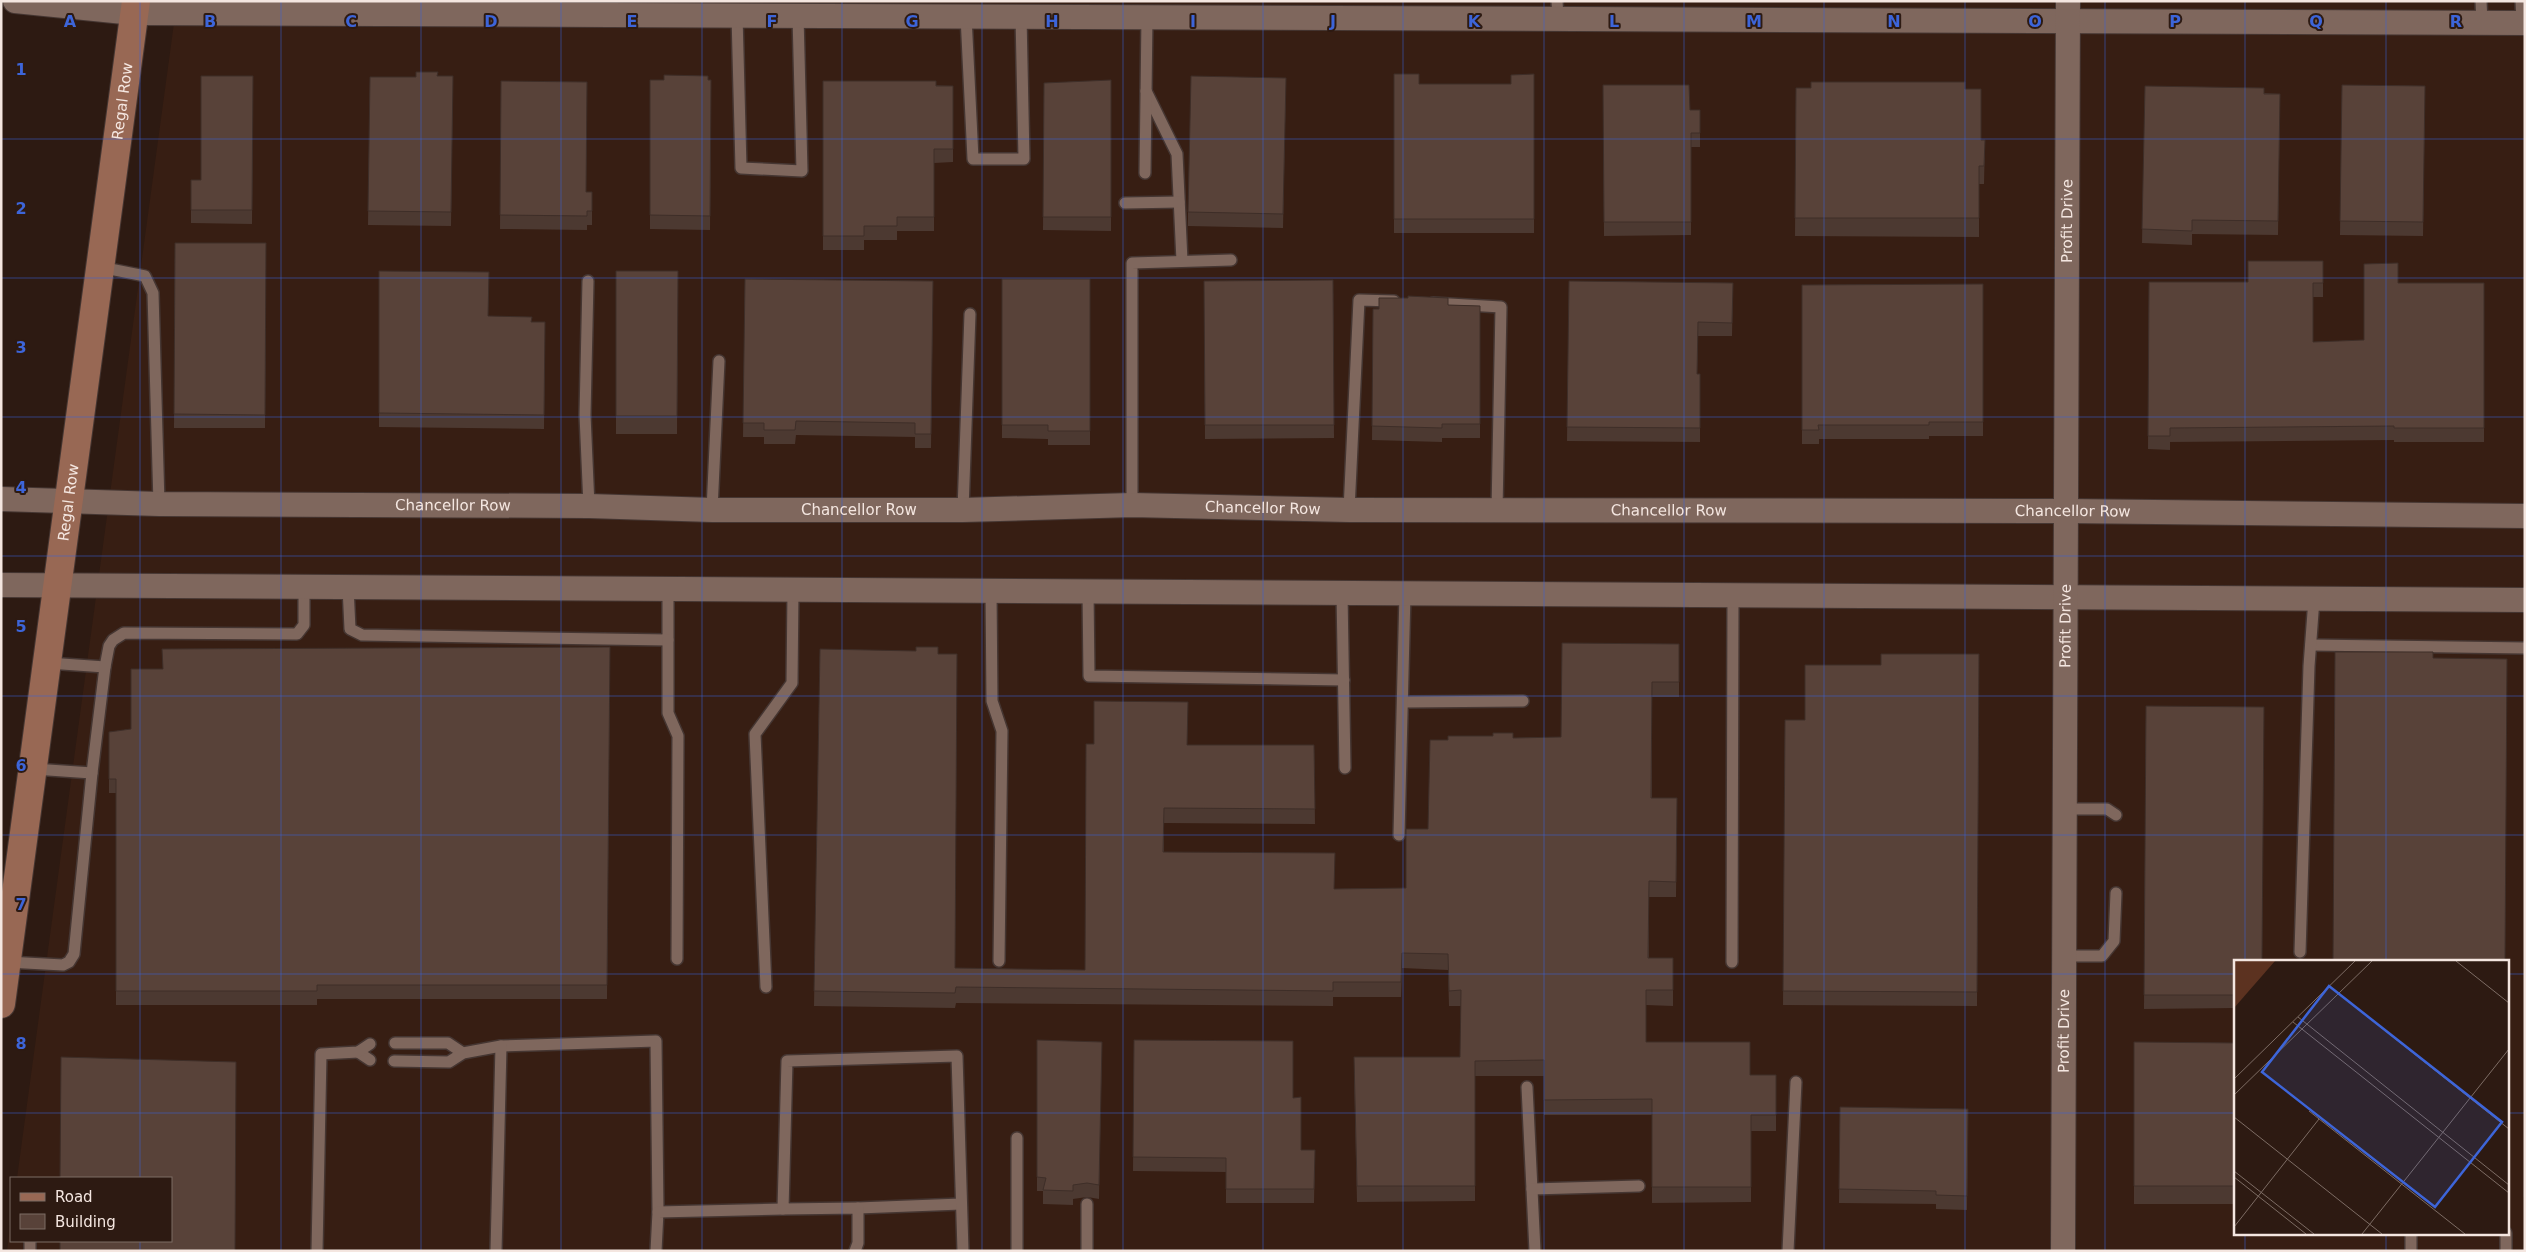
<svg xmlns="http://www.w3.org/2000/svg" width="2526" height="1252" viewBox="0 0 2526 1252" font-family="'DejaVu Sans',sans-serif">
  <rect width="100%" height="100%" fill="#2d1a12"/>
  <path fill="#371e13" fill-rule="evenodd" d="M177,1H2525V1251H7L11,1217V1241H171V1178H17ZM2235,961H2507V1233H2235Z"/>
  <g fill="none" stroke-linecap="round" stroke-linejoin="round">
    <g stroke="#453632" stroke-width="14">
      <g id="lane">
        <polyline points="1557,1 1558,18"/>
        <polyline points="2481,1 2482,23"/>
        <polyline points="2521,1 2522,23"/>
        <polyline points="737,15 741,168 802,171 798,16"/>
        <polyline points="966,16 973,159 1024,159 1021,16"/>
        <polyline points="1146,91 1177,154 1182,261"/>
        <polyline points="1145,173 1147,17"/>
        <polyline points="1125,203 1179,202"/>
        <polyline points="100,267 145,276 153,293 159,504"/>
        <polyline points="588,281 585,415 589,506"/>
        <polyline points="1433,303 1501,307 1497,510"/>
        <polyline points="1132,505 1132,263 1231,260"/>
        <polyline points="712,510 719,361"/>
        <polyline points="963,510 970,314"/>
        <polyline points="1349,510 1359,300 1394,301"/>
        <polyline points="348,587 350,629 362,635 668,640 668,588"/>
        <polyline points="991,591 992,701 1002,731 999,961"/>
        <polyline points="1088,591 1089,676 1344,680"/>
        <polyline points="1342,593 1345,768"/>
        <polyline points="668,640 668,713 678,736 677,959"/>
        <polyline points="2311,645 2525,648"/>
        <polyline points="48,663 105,667"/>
        <polyline points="1403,702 1523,701"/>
        <polyline points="34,769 92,773"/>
        <polyline points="2066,809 2107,809 2116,815"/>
        <polyline points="1399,835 1405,593"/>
        <polyline points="2300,952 2309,666 2314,599"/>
        <polyline points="2066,956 2102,956 2114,941 2116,893"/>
        <polyline points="7,962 63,965 69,962 74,954 92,773 105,667 109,646 113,640 124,633 297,634 304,625 304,586"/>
        <polyline points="1732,962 1733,594"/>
        <polyline points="766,987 755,734 792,683 793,591"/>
        <polyline points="395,1043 448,1043 463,1053"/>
        <polyline points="501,1046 656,1041 658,1212"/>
        <polyline points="358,1052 370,1060"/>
        <polyline points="394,1061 449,1062 463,1053 501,1046 496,1251"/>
        <polyline points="1527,1087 1535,1251"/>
        <polyline points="1017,1138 1017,1251"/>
        <polyline points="1532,1189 1639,1186"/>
        <polyline points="1087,1204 1087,1251"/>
        <polyline points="858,1208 961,1204"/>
        <polyline points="2411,1233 2411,1251"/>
        <polyline points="2506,1233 2506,1251"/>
        <polyline points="30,1251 30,1241"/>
        <polyline points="317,1251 321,1054 358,1052 370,1044"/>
        <polyline points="656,1251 658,1212 783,1209"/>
        <polyline points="855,1251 858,1243 858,1208 783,1209 787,1061 957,1056 963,1251"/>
        <polyline points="1788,1251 1796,1082"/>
      </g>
    </g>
    <g stroke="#453632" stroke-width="26">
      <g id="street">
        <polyline points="15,1 134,13 2525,23"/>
        <path id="s1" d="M1,499L159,504L589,506L712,510H963L1132,505L1349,510L2067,511L2525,516"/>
        <polyline points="1,585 2525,600"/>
        <path id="s2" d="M2063,1251L2068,1"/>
      </g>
    </g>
    <g stroke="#453632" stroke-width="30">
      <g id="secondary">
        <path id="s3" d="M1,1004L136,1"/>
      </g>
    </g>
    <use href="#lane" stroke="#7f675d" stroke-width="11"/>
    <use href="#street" stroke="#7f675d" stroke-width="24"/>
    <use href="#secondary" stroke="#986854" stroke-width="28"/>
  </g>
  <g fill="#4c3931">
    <polygon points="1394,74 1419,84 1511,84 1534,74 1534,233 1394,233"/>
    <polygon points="253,76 252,224 191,223 191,180 201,180"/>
    <polygon points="438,76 453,76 451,226 368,225 370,77 416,77"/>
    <polygon points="1286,78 1283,228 1188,226 1188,212"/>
    <polygon points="650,80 711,80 710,230 650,229"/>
    <polygon points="1111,80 1111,231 1043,230 1044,83"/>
    <polygon points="501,81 586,192 592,192 592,225 587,225 587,230 500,229"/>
    <polygon points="823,81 953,86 953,162 934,163 934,231 897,231 897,240 864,240 864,250 823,250"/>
    <polygon points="1603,85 1690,110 1700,110 1700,147 1691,147 1691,235 1604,236"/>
    <polygon points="2342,85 2425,86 2423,236 2340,235"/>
    <polygon points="2145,86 2280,94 2278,235 2192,234 2192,245 2142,243"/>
    <polygon points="1796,88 1965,89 1981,140 1985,140 1984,184 1979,184 1979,237 1795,236"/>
    <polygon points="175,243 266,243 265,428 174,428"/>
    <polygon points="2323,261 2323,297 2313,297 2313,342 2364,340 2398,283 2484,283 2484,442 2394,442 2394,440 2170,442 2170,450 2148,449 2149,282 2248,282"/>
    <polygon points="379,271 488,316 532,322 545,322 544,429 379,427"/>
    <polygon points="616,271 678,271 677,434 616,434"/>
    <polygon points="745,279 933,281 931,448 915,448 915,437 796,435 795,444 764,444 764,437 743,437"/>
    <polygon points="1002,279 1090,279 1090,445 1048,445 1048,439 1002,438"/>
    <polygon points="1333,280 1334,438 1205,439 1204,281"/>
    <polygon points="1569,281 1733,283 1732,336 1698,336 1697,374 1700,374 1700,442 1567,441"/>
    <polygon points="1983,284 1983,436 1929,436 1929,439 1819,439 1819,444 1802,444 1802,285"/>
    <polygon points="1448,305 1480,306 1480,438 1442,438 1442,442 1372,440 1373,309"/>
    <polygon points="1679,644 1679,697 1652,697 1652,798 1677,798 1676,897 1649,897 1649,958 1673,958 1673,1006 1646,1005 1646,1042 1750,1075 1776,1075 1776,1131 1751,1131 1751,1202 1652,1203 1652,1115 1544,1115 1544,1076 1475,1076 1475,1201 1357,1202 1354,1073 1460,1057 1461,1006 1449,1006 1448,970 1402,968 1401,997 1333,997 1333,1006 956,1003 955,1008 814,1006 820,649 938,654 955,968 1085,970 1187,745 1314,745 1315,824 1164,823 1164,852 1334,889 1406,888 1428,829 1513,738 1561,737"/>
    <polygon points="610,647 607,999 317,999 317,1005 116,1005 116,793 109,793 109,732 131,729 162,669"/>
    <polygon points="1881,654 1979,654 1977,1006 1783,1005 1785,720 1805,720 1881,665"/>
    <polygon points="2146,706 2235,961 2235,1008 2144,1009"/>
    <polygon points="1037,1040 1102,1042 1099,1199 1087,1197 1073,1199 1073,1205 1043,1204 1043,1191 1037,1191"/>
    <polygon points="1134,1040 1293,1098 1301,1150 1315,1150 1314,1203 1226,1203 1226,1172 1133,1171"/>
    <polygon points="2134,1042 2235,1043 2235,1204 2134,1204"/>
    <polygon points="1840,1107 1968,1109 1967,1210 1936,1209 1936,1204 1839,1203"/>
  </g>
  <g fill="#584239" stroke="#3e2e28">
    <polygon points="416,72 438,72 437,76 453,76 451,212 368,211 370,77 416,77"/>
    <polygon points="1394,74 1419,74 1419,84 1511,84 1511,75 1534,74 1534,219 1394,219"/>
    <polygon points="664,75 708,76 708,80 711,80 710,216 650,215 650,80 664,80"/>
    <polygon points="201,76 253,76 252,210 191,210 191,180 201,180"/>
    <polygon points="1191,76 1286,78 1283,214 1188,212"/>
    <polygon points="1111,80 1111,217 1043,217 1044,83"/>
    <polygon points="501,81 587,82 586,192 592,192 592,211 587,211 587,216 500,215"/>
    <polygon points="823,81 936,81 936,86 953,86 953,149 934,149 934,217 897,217 897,226 864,226 864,236 823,236"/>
    <polygon points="1811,82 1965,82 1965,89 1981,89 1981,140 1985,140 1984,166 1979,166 1979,218 1795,218 1796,88 1811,88"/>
    <polygon points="1603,85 1689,85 1690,110 1700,110 1700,133 1691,133 1691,222 1604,222"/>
    <polygon points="2342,85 2425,86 2423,222 2340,221"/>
    <polygon points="2145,86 2264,88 2264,94 2280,94 2278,221 2192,220 2192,231 2142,229"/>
    <polygon points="175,243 266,243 265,415 174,414"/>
    <polygon points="2248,261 2323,261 2323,283 2313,283 2313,342 2364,340 2364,264 2398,263 2398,283 2484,283 2484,428 2394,428 2394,426 2170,428 2170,436 2148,436 2149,282 2248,282"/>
    <polygon points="379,271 489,272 488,316 532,317 531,322 545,322 544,415 379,413"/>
    <polygon points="616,271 678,271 677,416 616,416"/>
    <polygon points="745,279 933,281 931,434 915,434 915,423 796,421 795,430 764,430 764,423 743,423"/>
    <polygon points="1002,279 1090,279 1090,431 1048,431 1048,425 1002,425"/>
    <polygon points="1333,280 1334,425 1205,425 1204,281"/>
    <polygon points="1569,281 1733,283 1732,323 1698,322 1697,374 1700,374 1700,428 1567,427"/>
    <polygon points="1983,284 1983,422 1929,422 1929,425 1818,425 1819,430 1802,430 1802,285"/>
    <polygon points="1408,296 1448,298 1448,305 1480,306 1480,424 1442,424 1442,428 1372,426 1373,309 1379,309 1379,298 1408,298"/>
    <polygon points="1562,643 1679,644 1679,682 1652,682 1651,798 1677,798 1676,882 1649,881 1648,958 1673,958 1673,990 1646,990 1646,1042 1750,1042 1750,1075 1776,1075 1776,1115 1751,1115 1751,1187 1652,1187 1652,1099 1544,1100 1544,1060 1475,1061 1475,1186 1357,1186 1354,1057 1460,1057 1461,990 1449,991 1448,954 1402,953 1401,982 1333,982 1333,991 956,987 955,993 814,991 820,649 916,651 916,647 938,647 938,654 957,654 955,968 1085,970 1086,744 1094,744 1094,701 1188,702 1187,745 1314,745 1315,809 1164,808 1163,852 1335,853 1334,889 1406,888 1406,829 1428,829 1430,740 1448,740 1448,736 1493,736 1493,733 1513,733 1513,738 1561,737"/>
    <polygon points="610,647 607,985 317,985 317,991 116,991 116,779 109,779 109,732 131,729 131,669 163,669 162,649"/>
    <polygon points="2335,652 2433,652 2433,658 2507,659 2505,961 2333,961"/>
    <polygon points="1881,654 1979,654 1977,992 1783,991 1785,720 1805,720 1805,665 1881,665"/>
    <polygon points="2146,706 2264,707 2262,961 2235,961 2235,995 2144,995"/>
    <polygon points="1037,1040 1102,1042 1099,1185 1087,1183 1073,1185 1073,1191 1043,1190 1046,1178 1037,1177"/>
    <polygon points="1134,1040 1293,1041 1293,1098 1301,1097 1301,1150 1315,1150 1314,1189 1226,1189 1226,1158 1133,1157"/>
    <polygon points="2134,1042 2235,1043 2235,1186 2134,1186"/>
    <polygon points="61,1057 236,1062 235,1251 60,1251 60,1241 171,1241 171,1178 60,1178"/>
    <polygon points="1840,1107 1968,1109 1967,1196 1936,1195 1936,1191 1839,1189"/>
    <polygon points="2525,1151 2525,1197 2524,1197"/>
  </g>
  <path fill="none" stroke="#3d65d9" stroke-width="1" stroke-opacity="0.55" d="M140,1V1178M281,1V1251M421,1V1251M561,1V1251M702,1V1251M842,1V1251M982,1V1251M1123,1V1251M1263,1V1251M1403,1V1251M1544,1V1251M1684,1V1251M1824,1V1251M1965,1V1251M2105,1V1251M2245,1V961M2386,1V961M1,139H2525M1,278H2525M1,417H2525M1,556H2525M1,696H2525M1,835H2525M1,974H2235M2507,974H2525M1,1113H2235M2507,1113H2525M2245,1233V1251M2386,1233V1251M140,1241V1251"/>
  <g text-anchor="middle" stroke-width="4" stroke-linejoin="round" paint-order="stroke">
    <g font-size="15" fill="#f4e6e0" stroke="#2d1a12">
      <text dy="5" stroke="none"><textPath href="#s3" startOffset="911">Regal Row</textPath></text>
      <text dy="5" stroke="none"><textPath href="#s2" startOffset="1030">Profit Drive</textPath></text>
      <text dy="5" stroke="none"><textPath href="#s3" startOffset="506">Regal Row</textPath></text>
      <text dy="5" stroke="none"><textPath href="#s1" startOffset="452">Chancellor Row</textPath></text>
      <text dy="5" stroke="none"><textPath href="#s1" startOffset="1262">Chancellor Row</textPath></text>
      <text dy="5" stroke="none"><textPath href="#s1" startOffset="858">Chancellor Row</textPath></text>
      <text dy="5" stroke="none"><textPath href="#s1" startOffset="1668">Chancellor Row</textPath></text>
      <text dy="5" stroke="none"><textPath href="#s1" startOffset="2072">Chancellor Row</textPath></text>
      <text dy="5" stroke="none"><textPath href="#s2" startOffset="625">Profit Drive</textPath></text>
      <text dy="5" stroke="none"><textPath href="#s2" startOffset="220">Profit Drive</textPath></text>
    </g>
  </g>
  <g transform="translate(2234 960)">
    <rect width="275" height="275" fill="#2d1a12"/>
    <path d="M0,1H41L0,48Z" fill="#5c3220"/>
    <path fill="none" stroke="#7d6c64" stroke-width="1" d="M222,1L275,43M96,27L275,169M64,57L275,225M59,62L275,233M0,119L121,1M0,135L138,1M75,151L231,274M0,157L148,274M0,211L80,274M0,217L72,274M0,267L85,159M128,274L275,89"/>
    <path fill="#3d65d9" fill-opacity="0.15" stroke="#3d65d9" stroke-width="2.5" d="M95,26L268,162L201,247L28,112Z"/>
    <rect width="275" height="275" fill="none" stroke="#f4e6e0" stroke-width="2.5"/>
  </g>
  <g font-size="16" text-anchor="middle" font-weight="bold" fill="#3d65d9" stroke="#2d1a12" stroke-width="4" stroke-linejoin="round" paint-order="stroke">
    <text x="70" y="27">A</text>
    <text x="210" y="27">B</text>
    <text x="351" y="27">C</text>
    <text x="491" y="27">D</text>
    <text x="632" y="27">E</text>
    <text x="772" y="27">F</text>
    <text x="912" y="27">G</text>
    <text x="1052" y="27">H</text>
    <text x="1193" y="27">I</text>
    <text x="1333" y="27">J</text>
    <text x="1474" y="27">K</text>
    <text x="1614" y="27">L</text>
    <text x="1754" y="27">M</text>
    <text x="1894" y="27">N</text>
    <text x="2035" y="27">O</text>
    <text x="2175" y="27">P</text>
    <text x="2316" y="27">Q</text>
    <text x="2456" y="27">R</text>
    <text x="21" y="75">1</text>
    <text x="21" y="214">2</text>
    <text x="21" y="353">3</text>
    <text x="21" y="493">4</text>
    <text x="21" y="632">5</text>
    <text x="21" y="771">6</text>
    <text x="21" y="910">7</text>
    <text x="21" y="1049">8</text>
  </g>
  <rect width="2526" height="1252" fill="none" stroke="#f4e6e0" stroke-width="5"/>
  <rect x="10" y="1177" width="162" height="65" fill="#2d1a12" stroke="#7d6c64"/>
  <rect x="20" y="1193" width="25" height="8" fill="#986854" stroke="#7d6c64"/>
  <text x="55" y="1202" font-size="15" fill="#f4e6e0">Road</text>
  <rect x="20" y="1214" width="25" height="15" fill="#584239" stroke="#7d6c64"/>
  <text x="55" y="1227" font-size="15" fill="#f4e6e0">Building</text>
</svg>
